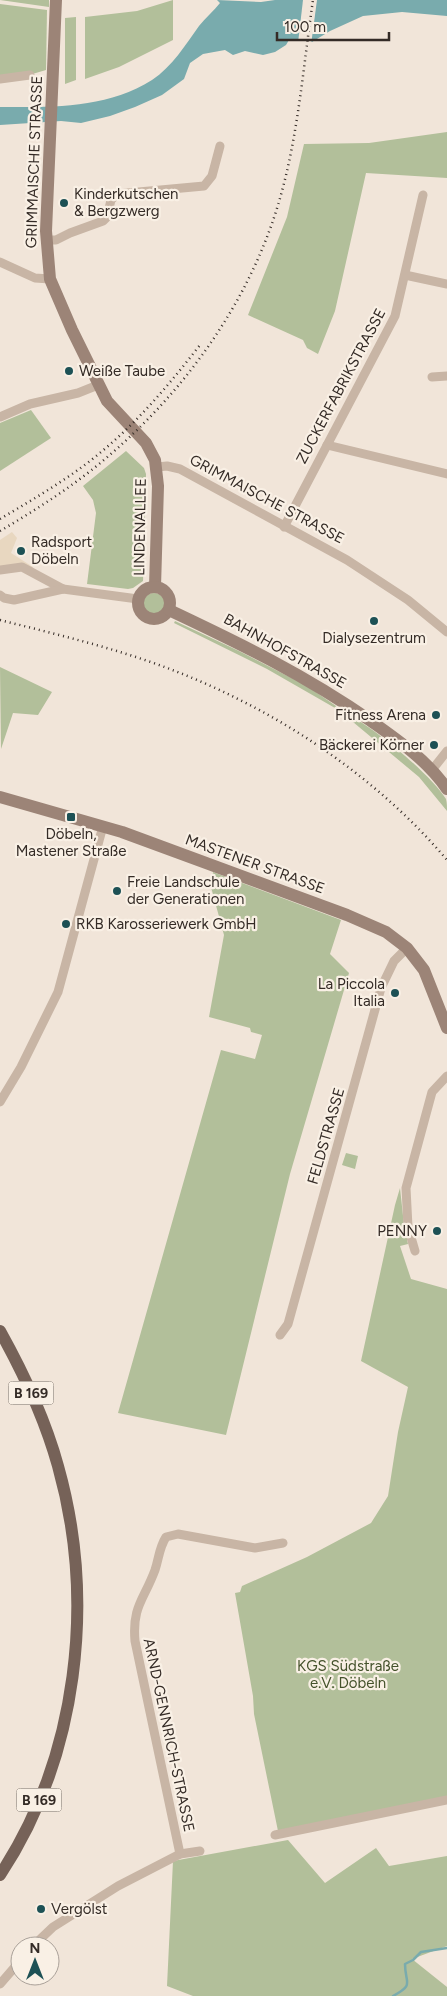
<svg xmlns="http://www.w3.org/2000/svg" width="447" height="1996" viewBox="0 0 447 1996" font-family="Figtree,sans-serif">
  <rect width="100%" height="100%" fill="#f1e5d9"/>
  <g fill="#b2bf9a">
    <polygon points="0,0 49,0 49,7"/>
    <polygon points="173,0 173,40 119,67 85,79 85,17 137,11"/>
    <polygon points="0,4 47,10 46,70 29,75 0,77"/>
    <polygon points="76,17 76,80 65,84 65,18"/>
    <polygon points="447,132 447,178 366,173 335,311 318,354 307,348 303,340 248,315 287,217 304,144 369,143"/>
    <polygon points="31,410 51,438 0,471 0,423"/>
    <polygon points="126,451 144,468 146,474 143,581 133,588 128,589 87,584 96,513 93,500 83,486"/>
    <circle cx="154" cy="604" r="11"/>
    <polygon points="175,621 239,651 307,686 336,706 335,708 267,669 174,623"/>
    <polygon points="0,667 52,692 38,715 13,713 1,749"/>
    <path d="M348,715C374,727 431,775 446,799C447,803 447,807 447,811L419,777L347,717Z"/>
    <polygon points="213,872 341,920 330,954 349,973 290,1174 226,1435 118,1413 221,1050 255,1059 262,1035 251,1032 250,1028 209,1017 224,935 211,887"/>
    <polygon points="346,1153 358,1156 355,1169 342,1165"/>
    <polygon points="400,1188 404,1225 408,1244 400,1246 411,1279 447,1289 447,1797 278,1831 254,1714 253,1696 235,1593 240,1592 242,1586 307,1557 371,1523 388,1496 398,1432 408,1387 361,1361 395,1205"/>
    <polygon points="288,1840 325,1883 376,1848 389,1866 447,1856 447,1946 412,1959 447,1987 447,1996 193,1996 167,1986 173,1861"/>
  </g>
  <polygon fill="#e8d7c0" points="12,532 17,538 11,553 33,567 32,570 0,569 0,540"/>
  <path fill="#79abad" d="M217,0L261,2L275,0H447V16L402,12L363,16L330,31L312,42L289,40L286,45L275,52L263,55L245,51L233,55L225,50L203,54L190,63L184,79L162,95L135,107L110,116L81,123L61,121L0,125V107C52,107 106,109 152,80C172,67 186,44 199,26C205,18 214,11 220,3Z"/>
  <polygon fill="#f1e5d9" points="303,0 317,0 311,45 298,43"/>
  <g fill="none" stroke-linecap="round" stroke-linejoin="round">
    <path stroke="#79abad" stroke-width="2.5" d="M393,1996C415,1984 405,1984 405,1964L413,1960L421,1952L447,1948"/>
    <g stroke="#c8b5a5" stroke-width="9">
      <polyline points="0,79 30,75"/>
      <polyline points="46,240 56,240 70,233 103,221 107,217 111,200 117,194 204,186 212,176 220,146"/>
      <polyline points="0,262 35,278 50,279"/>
      <polyline points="405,275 447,284"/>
      <polyline points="432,377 447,376"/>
      <polyline points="0,417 30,404 78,393 98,385"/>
      <polyline points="327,445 447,474"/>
      <polyline points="157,467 167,466 180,469 347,560 408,600 447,632"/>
      <polyline points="284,527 395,316 423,195"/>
      <polyline points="0,570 22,567 63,589"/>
      <polyline points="0,595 4,598 14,600 63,589 138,599"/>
      <polyline points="432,770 447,751"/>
      <polyline points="0,1102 21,1067 58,992 103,826"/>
      <polyline points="415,1251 408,1227 406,1188 432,1092 447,1076"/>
      <polyline points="280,1335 288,1324 381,988 394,961 407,948"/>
      <polyline points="275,1835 447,1800"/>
      <path d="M180,1854L135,1641C132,1606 144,1600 155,1570C159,1558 159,1548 166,1537L178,1534L255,1548L283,1543"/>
      <polyline points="33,1946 53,1927 118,1886 180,1854 200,1851"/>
      <polyline points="0,1984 20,1961"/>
    </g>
    <g stroke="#9c8477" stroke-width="12">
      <polyline points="56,0 46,231 50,279 72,330 107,401 146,443 155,460 158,486 155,587"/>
      <circle cx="154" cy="603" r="16"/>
      <path d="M169,610C241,644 305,675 371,721C399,741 427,760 447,789"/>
      <polyline points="0,797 122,832 347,915 386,932 407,948 424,970 447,1028"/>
    </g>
    <path stroke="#766258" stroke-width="12" d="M0,1331C24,1374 45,1419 58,1466C96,1601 78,1757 0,1875"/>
    <g stroke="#342b26" stroke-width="2.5" stroke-dasharray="1 4" stroke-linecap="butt">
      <path d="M0,519C37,497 75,475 107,447C142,417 172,381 200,345"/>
      <path d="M0,531C39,508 78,483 112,453C187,388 249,301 278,205C298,139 303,68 313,0"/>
      <path d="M0,620C59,635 119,649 175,671C278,711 376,776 447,860"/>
    </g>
  </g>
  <g fill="#1d5155" stroke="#f9f0e5" stroke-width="2">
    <circle cx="64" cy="203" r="5"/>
    <circle cx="69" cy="371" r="5"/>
    <circle cx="21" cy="551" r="5"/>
    <circle cx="374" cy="621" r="5"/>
    <circle cx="436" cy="715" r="5"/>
    <circle cx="434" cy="745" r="5"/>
    <rect x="66" y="812" width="10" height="10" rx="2.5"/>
    <circle cx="117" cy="891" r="5"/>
    <circle cx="66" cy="924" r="5"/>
    <circle cx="395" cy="993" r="5"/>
    <circle cx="437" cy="1231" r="5"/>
    <circle cx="41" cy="1909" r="5"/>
  </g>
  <g text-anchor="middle" stroke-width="4.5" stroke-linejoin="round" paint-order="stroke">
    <g fill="#f9f0e5" stroke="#6f665f" stroke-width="1">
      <rect x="8.5" y="1381.5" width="45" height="23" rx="4"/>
      <rect x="16.5" y="1788.5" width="45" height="23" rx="4"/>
    </g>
    <g font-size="14" font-weight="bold" fill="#342b26">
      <text x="31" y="1398">B 169</text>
      <text x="39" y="1805">B 169</text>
    </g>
    <g font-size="15" fill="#342b26" stroke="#f9f0e5">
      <text transform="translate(34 162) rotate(-88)" y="5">GRIMMAISCHE STRASSE</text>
      <text transform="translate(341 386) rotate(-62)" y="5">ZUCKERFABRIKSTRASSE</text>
      <text transform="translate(267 499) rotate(28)" y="5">GRIMMAISCHE STRASSE</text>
      <text transform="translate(140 527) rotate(-89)" y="5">LINDENALLEE</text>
      <text transform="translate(285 651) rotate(29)" y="5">BAHNHOFSTRASSE</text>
      <text transform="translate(255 864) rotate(20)" y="5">MASTENER STRASSE</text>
      <text transform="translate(326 1136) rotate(-74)" y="5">FELDSTRASSE</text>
      <text transform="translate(169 1735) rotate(78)" y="5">ARND-GENNRICH-STRASSE</text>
    </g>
    <g font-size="15" fill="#342b26" stroke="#f9f0e5" text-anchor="start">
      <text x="74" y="199">Kinderkutschen<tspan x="74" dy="17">&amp; Bergzwerg</tspan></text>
      <text x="79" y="376">Weiße Taube</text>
      <text x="31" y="547">Radsport<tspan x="31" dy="17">Döbeln</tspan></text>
      <text x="374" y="643" text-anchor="middle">Dialysezentrum</text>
      <text x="426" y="720" text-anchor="end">Fitness Arena</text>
      <text x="424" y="750" text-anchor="end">Bäckerei Körner</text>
      <text x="71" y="839" text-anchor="middle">Döbeln,<tspan x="71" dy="17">Mastener Straße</tspan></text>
      <text x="127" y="887">Freie Landschule<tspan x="127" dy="17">der Generationen</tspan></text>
      <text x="76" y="929">RKB Karosseriewerk GmbH</text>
      <text x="385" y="989" text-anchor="end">La Piccola<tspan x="385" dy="17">Italia</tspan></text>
      <text x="427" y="1236" text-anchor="end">PENNY</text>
      <text x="51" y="1914">Vergölst</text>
    </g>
    <g font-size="15" fill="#44522b" stroke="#f9f0e5">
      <text x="348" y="1671">KGS Südstraße<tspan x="348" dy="17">e.V. Döbeln</tspan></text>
    </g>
  </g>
  <g transform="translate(35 1961)"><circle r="24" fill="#f9f0e5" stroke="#aaa199"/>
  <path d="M0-4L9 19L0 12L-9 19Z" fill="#1d5155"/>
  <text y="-8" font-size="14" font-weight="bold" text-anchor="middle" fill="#342b26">N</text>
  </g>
  <path d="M277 32v8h112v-8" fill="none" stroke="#342b26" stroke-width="2.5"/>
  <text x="284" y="32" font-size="15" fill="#342b26" stroke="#f9f0e5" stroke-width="4" paint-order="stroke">100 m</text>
</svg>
